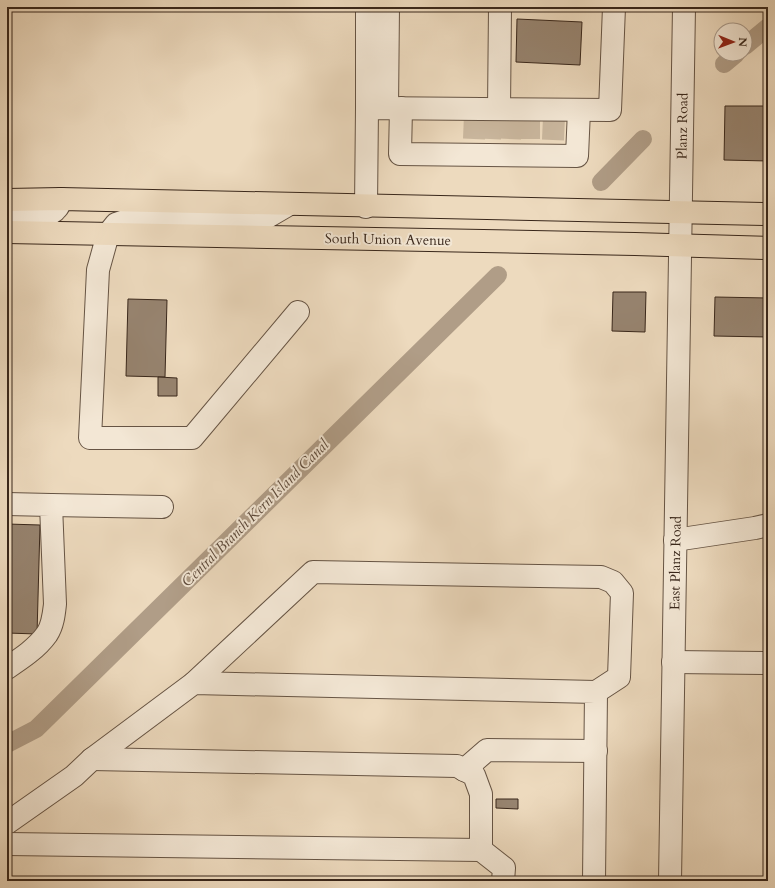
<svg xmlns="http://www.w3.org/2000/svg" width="775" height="888" viewBox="0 0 775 888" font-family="Cardo,serif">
  <rect width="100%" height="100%" fill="#eddabe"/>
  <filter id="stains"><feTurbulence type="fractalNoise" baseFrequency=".005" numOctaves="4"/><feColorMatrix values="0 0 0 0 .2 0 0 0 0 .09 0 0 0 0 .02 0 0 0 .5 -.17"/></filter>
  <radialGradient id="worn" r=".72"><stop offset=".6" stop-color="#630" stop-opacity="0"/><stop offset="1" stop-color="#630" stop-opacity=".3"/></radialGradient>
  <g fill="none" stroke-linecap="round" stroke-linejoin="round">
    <g stroke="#b09d87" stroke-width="18">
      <polyline points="745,46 768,27"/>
      <polyline points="724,64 736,54"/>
      <polyline points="601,182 643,139"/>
      <polyline points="7,744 36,729 498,275"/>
    </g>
  </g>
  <g fill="#978470" stroke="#39271b">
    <polygon points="517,19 582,22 580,65 516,62"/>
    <polygon points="725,106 768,106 768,161 724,160"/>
    <polygon points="613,292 646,292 645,332 612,331"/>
    <polygon points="715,297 768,298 768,337 714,336"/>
    <polygon points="128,299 167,300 165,377 126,376"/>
    <polygon points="158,377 177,378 177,396 158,396"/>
    <polygon points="7,524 40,525 37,634 7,633"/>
    <polygon points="496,799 518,799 518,809 496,808"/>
  </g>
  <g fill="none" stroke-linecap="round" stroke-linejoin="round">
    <g stroke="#c9b69d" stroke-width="22" stroke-dasharray="22 11" stroke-linecap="butt">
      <polyline points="474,139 475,115"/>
      <polyline points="490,139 491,115"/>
      <polyline points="510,139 511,116"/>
      <polyline points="529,139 529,117"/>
      <polyline points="553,140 554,117"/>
    </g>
    <g stroke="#665444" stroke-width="24">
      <g id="minor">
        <polyline points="367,7 367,108"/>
        <polyline points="387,108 388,7"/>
        <polyline points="401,108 400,154 577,156 579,110"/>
        <polyline points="499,109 500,7"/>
        <polyline points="288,205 264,219 256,221 136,220 125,221 116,224 108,234 98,270 90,438 192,438 298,312"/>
        <polyline points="366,207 367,108 610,110 614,7"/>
        <path d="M7,217C21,217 48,221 57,208C59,206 60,202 61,199"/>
        <path d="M7,504L51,505L55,604C54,613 53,625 47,634C37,648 22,658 7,668"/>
        <polyline points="51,505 162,507"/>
        <polyline points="675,540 755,528 768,525"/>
        <polyline points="673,662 768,663"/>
        <polyline points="194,683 313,572 601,577 613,582 622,593 619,677 596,692"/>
        <polyline points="92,759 457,766 474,775 481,794 481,850"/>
        <polyline points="464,770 487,750 596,751"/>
        <polyline points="7,823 74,776 92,759 194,683 596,692 594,881"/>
        <polyline points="7,844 481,850 504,868 503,881"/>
        <polyline points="670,881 684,7"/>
      </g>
    </g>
    <g stroke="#39271b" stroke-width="24">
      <g id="major">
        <polyline points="7,200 61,199 768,214"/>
        <polyline points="7,232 635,244 768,248"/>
      </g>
    </g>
    <use href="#minor" stroke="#f3e7d5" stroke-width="22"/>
    <use href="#major" stroke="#eddabe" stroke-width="22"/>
  </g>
  <g text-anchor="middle" stroke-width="4" stroke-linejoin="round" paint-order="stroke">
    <g font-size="14" fill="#39271b" stroke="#f3e7d5">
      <text transform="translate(682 126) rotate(-89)" y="5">Planz Road</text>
      <text transform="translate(388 239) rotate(1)" y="5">South Union Avenue</text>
      <text transform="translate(675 563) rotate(-89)" y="5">East Planz Road</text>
    </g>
    <g font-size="15" font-style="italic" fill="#5d4a3b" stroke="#f3e7d5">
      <text transform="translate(255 513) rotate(-45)" y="5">Central Branch Kern Island Canal</text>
    </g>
  </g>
  <rect width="775" height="888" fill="none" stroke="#eddabe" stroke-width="24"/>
  <rect x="8" y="8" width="759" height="872" fill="none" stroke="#39271b" stroke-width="2"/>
  <rect x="12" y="12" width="751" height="864" fill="none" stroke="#39271b"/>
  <g transform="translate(733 42) rotate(91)"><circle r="19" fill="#f3e7d5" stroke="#a99a8b"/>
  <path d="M0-3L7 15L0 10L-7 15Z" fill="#8f2418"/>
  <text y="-6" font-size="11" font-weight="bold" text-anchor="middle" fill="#39271b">N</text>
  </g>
  <rect width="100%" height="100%" filter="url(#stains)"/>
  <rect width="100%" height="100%" fill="url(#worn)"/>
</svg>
